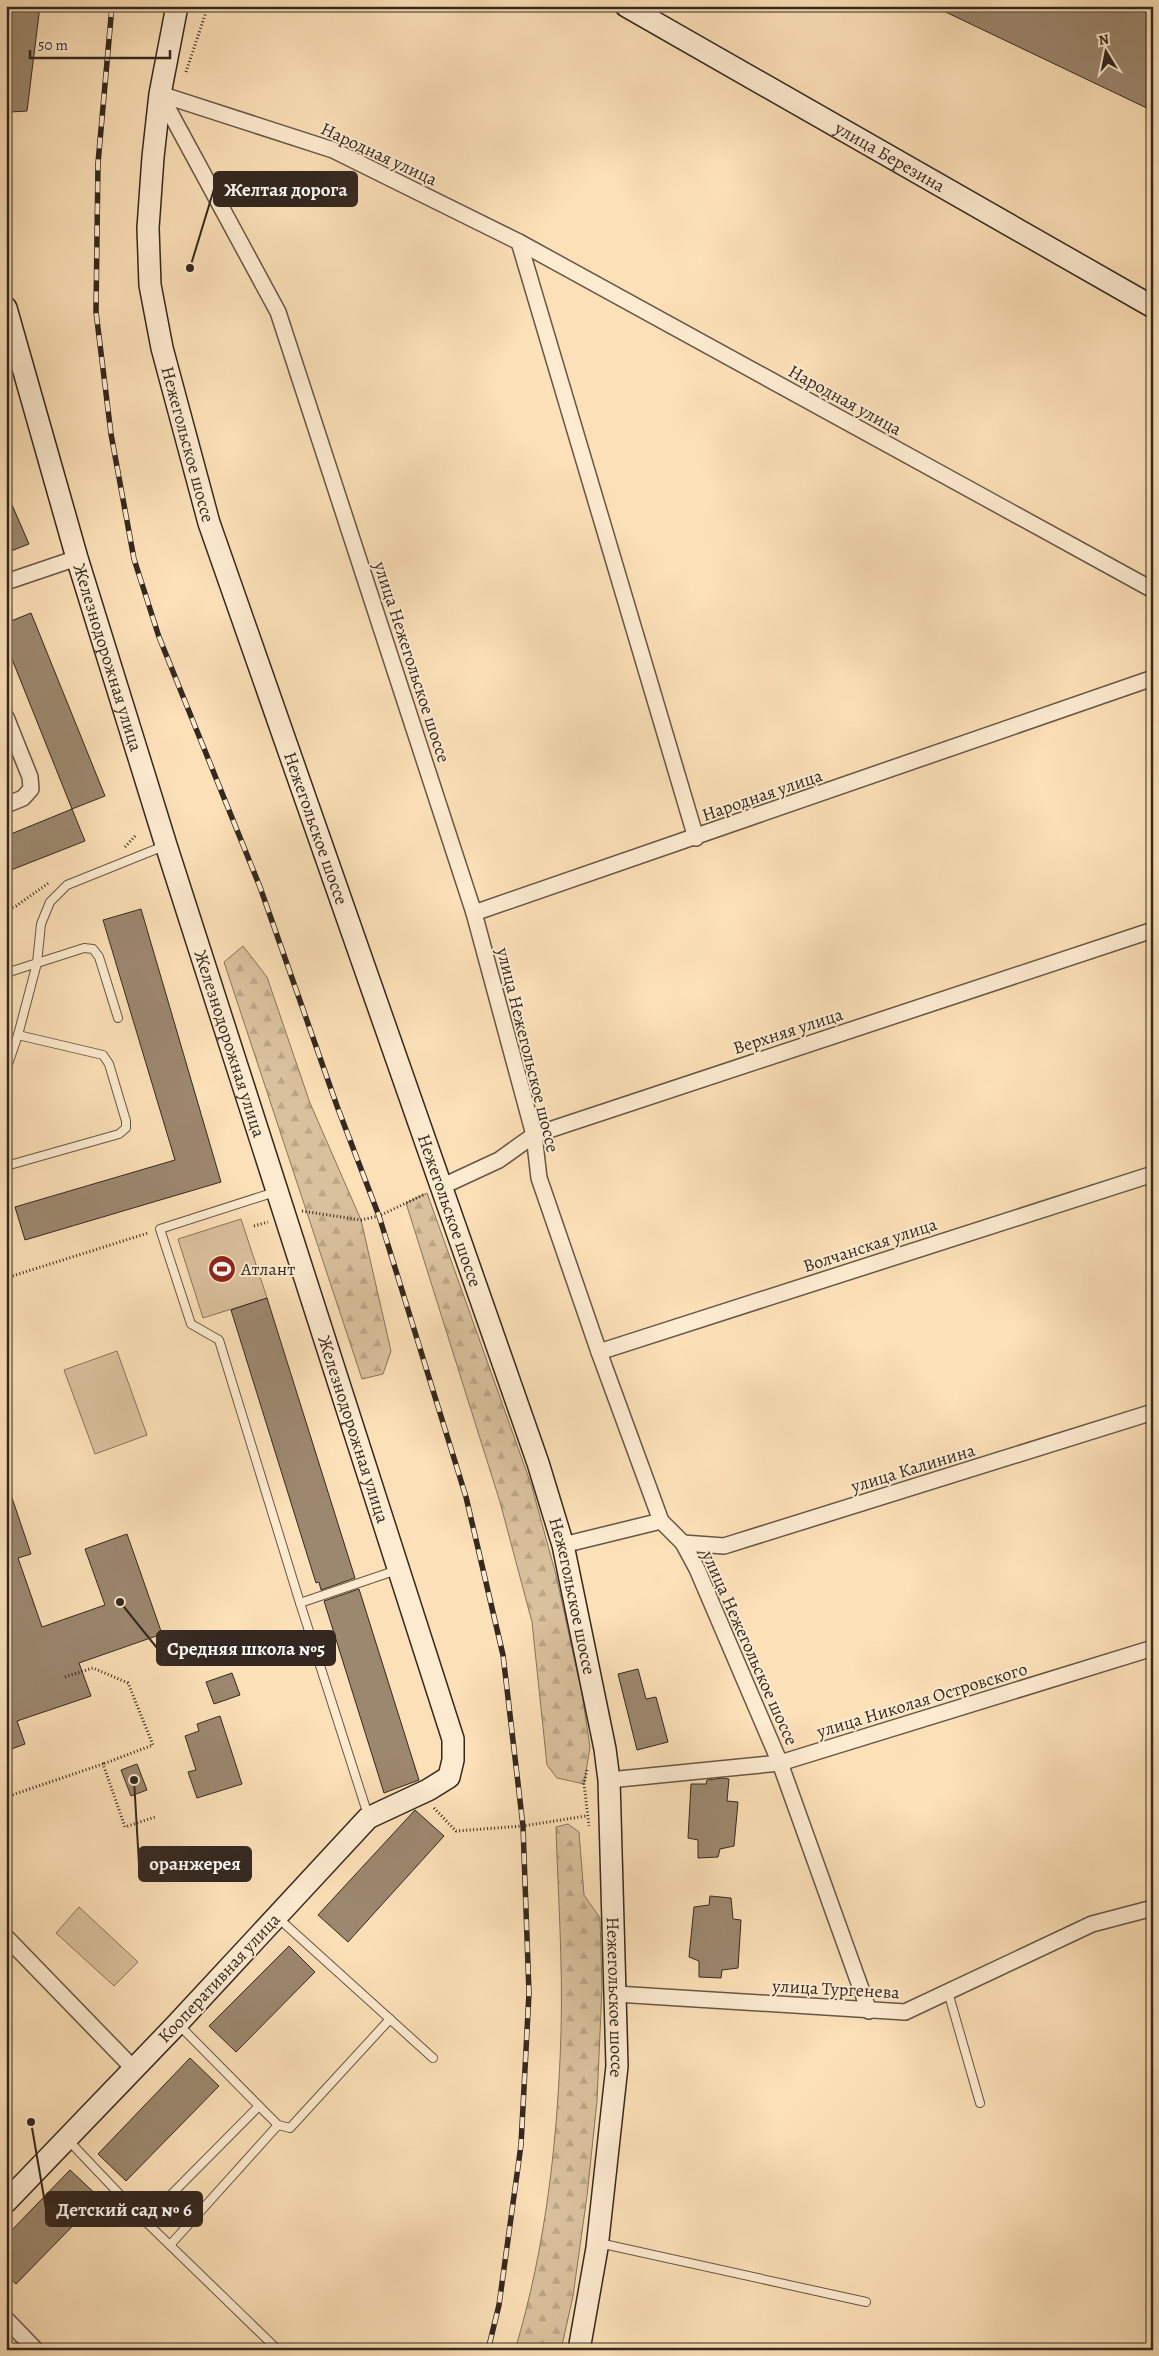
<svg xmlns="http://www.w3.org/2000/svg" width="1159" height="2356" viewBox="0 0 1159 2356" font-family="Alegreya,serif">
  <defs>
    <pattern id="forest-firs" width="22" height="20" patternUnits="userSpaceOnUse" patternTransform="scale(1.25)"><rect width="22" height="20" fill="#dac19d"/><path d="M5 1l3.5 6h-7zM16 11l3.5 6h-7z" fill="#bca687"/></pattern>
  </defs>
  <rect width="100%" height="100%" fill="#fce0b7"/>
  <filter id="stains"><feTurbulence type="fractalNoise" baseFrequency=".004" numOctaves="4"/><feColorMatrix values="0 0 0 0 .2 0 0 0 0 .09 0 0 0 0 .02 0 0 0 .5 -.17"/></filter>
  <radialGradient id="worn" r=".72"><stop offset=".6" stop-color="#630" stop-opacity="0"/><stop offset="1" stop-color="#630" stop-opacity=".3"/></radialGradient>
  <g fill="url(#forest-firs)" stroke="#87745e">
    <polygon points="243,946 267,977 310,1103 361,1220 391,1351 383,1374 362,1379 224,962"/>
    <polygon points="427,1193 532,1487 556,1575 582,1694 590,1747 584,1784 557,1778 547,1765 532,1622 500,1502 406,1203"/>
    <path d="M568,1824L579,1832L584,1895L600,1918L602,1988L597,2101L587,2196L573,2296L561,2350H515C546,2247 558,2138 561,2032C563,1964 558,1895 556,1827Z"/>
  </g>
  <g fill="#dac19d" stroke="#87745e">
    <polygon points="241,1219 267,1298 203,1318 178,1239"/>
    <polygon points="117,1351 147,1435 95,1454 64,1370"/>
    <polygon points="79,1907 138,1962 114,1986 56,1933"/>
  </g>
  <g fill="#9c886f" stroke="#342820">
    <polygon points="10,6 40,6 27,111 10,112 6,89 6,25"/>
    <polygon points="933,6 1153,6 1153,111"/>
    <polygon points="6,491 29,544 6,553"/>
    <polygon points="31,613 105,796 72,809 6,644 6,623"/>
    <polygon points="72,809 85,841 6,872 6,836"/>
    <polygon points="141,909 221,1182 25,1240 15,1207 175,1160 103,920"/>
    <polygon points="267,1298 355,1578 321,1590 319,1582 316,1583 231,1310"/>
    <polygon points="9,1489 31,1554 18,1558 42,1627 105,1605 85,1549 127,1534 162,1634 79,1663 91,1696 17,1721 25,1744 6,1751 6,1490"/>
    <polygon points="359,1589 419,1780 384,1793 324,1601"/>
    <polygon points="638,1669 646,1699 656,1697 668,1742 637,1750 618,1674"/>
    <polygon points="232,1673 240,1695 214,1704 206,1682"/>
    <polygon points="220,1716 242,1784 197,1798 188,1772 196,1770 185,1736 199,1731 197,1724"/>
    <polygon points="137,1764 147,1790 131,1796 121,1770"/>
    <polygon points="723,1778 729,1779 727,1801 738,1802 734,1846 720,1849 718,1857 698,1858 698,1840 688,1838 691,1784 706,1784 707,1780"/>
    <polygon points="415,1810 444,1836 348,1942 318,1915"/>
    <polygon points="710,1896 731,1898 733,1919 741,1920 738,1968 722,1970 721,1978 699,1977 699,1961 689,1957 694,1907 709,1905"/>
    <polygon points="289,1946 315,1972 236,2052 209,2026"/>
    <polygon points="190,2058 219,2086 126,2181 98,2154"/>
    <polygon points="70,2170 100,2198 16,2284 6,2275 6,2236"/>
  </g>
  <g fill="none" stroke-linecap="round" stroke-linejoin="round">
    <g stroke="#665646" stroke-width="10">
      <g id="lane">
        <polyline points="6,973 84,948 93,949 99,957 118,1018"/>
        <polyline points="6,1070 18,1035 37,963 41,924 50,902 67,885 164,846"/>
        <polyline points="6,1166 119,1134 126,1128 126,1121 109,1064 103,1055 18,1035"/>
        <polyline points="275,1192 160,1229 191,1324 219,1340 300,1603 397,1570"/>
        <polyline points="300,1603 368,1815"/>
        <polyline points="277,1917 433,2058"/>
        <polyline points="948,1992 980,2103"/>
        <polyline points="259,2106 278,2125 290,2128 390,2019"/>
        <polyline points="68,2140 145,2221 278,2350"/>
        <polyline points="145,2221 259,2106 179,2025"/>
        <polyline points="599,2243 866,2302"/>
        <polyline points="170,2245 278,2125"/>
      </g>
    </g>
    <g stroke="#665646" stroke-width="18">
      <g id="street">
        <polyline points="160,94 278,312 474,913 534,1135 539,1178 599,1352 661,1521 683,1543 697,1569 780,1763 869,2011"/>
        <polyline points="160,94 333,150 519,242 1153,590"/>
        <polyline points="519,242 696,838"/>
        <polyline points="6,582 77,558"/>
        <polyline points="6,717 30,777 31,789 23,798 6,805"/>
        <polyline points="474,913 1153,678"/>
        <polyline points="443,1186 499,1160 534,1135 1153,930"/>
        <polyline points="599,1352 1153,1174"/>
        <polyline points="683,1543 724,1546 1153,1412"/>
        <polyline points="563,1545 661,1521"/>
        <polyline points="609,1780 780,1763 1153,1648"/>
        <polyline points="6,1937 133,2068"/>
        <polyline points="616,1994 905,2012 1092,1924 1153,1908"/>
        <polyline points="6,2319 36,2350"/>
      </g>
    </g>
    <g stroke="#342820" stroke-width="24">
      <g id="secondary">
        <path id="s1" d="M177,6L160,94L153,157L148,228L150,285L162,348L209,523L538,1463L563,1545L605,1749L609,1780L617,2066L597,2248L579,2350"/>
        <path id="s2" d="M626,6L1153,307"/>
        <path id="s3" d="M6,308L77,558L166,845L453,1739V1760L449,1777L428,1790L368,1818L177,2024L6,2202"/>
      </g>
    </g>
    <g stroke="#342820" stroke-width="3" stroke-dasharray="1 2.5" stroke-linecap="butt">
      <polyline points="186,72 208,6"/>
      <polyline points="125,847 136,835"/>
      <polyline points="6,910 16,906 50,882"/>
      <polyline points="302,1211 361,1220 379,1216 425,1194"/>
      <polyline points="254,1226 268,1222"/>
      <polyline points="6,1278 148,1233"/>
      <polyline points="65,1677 93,1668 128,1683 153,1745 103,1764"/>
      <polyline points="587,1770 584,1784 589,1826"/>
      <polyline points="6,1797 103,1764 125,1827 155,1817"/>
      <polyline points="434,1808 456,1831 523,1826 586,1816"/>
    </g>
    <use href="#lane" stroke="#fdebd0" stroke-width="8"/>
    <use href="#street" stroke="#fdebd0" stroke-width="15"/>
    <use href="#secondary" stroke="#fdebd0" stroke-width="21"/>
    <g stroke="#342820" stroke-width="5.5">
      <polyline id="rail" points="112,6 98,163 96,312 111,434 134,559 159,637 260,887 337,1106 379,1216 466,1497 503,1655 523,1826 529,1993 521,2145 499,2305 488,2350"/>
    </g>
    <use href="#rail" stroke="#fdebd0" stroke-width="4" stroke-dasharray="11" stroke-linecap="butt"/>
  </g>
  <defs>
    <g id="stadium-disc" transform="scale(1.4375)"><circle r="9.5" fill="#8f2418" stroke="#fdebd0"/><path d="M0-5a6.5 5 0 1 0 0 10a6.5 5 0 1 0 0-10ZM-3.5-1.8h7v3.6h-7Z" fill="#fff"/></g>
  </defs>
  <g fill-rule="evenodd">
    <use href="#stadium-disc" x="222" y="1269"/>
  </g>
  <g text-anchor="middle" stroke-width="4" stroke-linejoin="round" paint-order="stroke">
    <g font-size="18" fill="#342820" stroke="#fdebd0">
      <text transform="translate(379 154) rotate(25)" y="6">Народная улица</text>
      <text dy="6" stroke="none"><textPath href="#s2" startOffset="304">улица Березина</textPath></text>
      <text transform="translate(845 400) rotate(29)" y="6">Народная улица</text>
      <text dy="6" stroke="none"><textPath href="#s1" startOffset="445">Нежегольское шоссе</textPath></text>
      <text dy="6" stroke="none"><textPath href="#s3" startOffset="364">Железнодорожная улица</textPath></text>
      <text transform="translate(412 662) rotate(72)" y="6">улица Нежегольское шоссе</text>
      <text transform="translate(762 795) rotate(-19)" y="6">Народная улица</text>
      <text dy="6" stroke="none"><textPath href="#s1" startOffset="850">Нежегольское шоссе</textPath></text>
      <text transform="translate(788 1031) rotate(-18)" y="6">Верхняя улица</text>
      <text dy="6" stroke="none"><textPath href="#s3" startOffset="769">Железнодорожная улица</textPath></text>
      <text transform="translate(528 1050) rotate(76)" y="6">улица Нежегольское шоссе</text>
      <text dy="6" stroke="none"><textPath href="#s1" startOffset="1255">Нежегольское шоссе</textPath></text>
      <text transform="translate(870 1245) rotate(-18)" y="6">Волчанская улица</text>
      <text dy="6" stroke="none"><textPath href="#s3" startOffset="1174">Железнодорожная улица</textPath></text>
      <text transform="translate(913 1468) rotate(-17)" y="6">улица Калинина</text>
      <text dy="6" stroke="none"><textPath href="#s1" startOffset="1660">Нежегольское шоссе</textPath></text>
      <text transform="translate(750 1648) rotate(66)" y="6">улица Нежегольское шоссе</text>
      <text transform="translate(922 1700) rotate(-17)" y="6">улица Николая Островского</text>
      <text transform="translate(219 1978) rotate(-47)" y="6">Кооперативная улица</text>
      <text transform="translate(836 1989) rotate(3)" y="6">улица Тургенева</text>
      <text dy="6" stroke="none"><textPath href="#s1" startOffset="2065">Нежегольское шоссе</textPath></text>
    </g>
    <g font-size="18" fill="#342820" stroke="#fdebd0" text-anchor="start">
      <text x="241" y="1275">Атлант</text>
    </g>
  </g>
  <path fill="none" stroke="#342820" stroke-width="2" d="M190 268L214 189M120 1602L157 1648M134 1780L139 1864M31 2122L46 2209"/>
  <g fill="#342820" stroke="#fdebd0" stroke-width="2">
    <circle cx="190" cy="268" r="5"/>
    <circle cx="120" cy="1602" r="5"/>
    <circle cx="134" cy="1780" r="5"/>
    <circle cx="31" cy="2122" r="5"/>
  </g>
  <g fill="#342820" stroke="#342820" stroke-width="2">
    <rect x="214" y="172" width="143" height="34" rx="5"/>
    <rect x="157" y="1631" width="178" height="34" rx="5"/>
    <rect x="139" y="1847" width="112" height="34" rx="5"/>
    <rect x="46" y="2192" width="156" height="34" rx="5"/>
  </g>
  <g font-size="19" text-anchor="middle" font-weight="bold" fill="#fff">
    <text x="286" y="196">Желтая дорога</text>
    <text x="246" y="1655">Средняя школа №5</text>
    <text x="195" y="1870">оранжерея</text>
    <text x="124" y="2216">Детский сад № 6</text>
  </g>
  <rect width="1159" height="2356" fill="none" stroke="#fce0b7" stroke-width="25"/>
  <rect x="8" y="8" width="1144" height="2341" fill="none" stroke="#342820" stroke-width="2.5"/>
  <rect x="12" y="12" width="1134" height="2331" fill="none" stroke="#342820"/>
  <g transform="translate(1106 52) rotate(350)" stroke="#fdebd0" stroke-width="4" paint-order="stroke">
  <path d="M0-4L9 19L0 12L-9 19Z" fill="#342820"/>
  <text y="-8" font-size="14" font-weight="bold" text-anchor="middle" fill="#342820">N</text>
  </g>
  <path d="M30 50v8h140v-8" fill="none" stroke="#342820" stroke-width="2.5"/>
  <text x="38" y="50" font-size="15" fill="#342820" stroke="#fdebd0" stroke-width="4" paint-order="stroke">50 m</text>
  <rect width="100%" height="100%" filter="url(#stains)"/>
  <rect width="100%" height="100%" fill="url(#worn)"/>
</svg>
